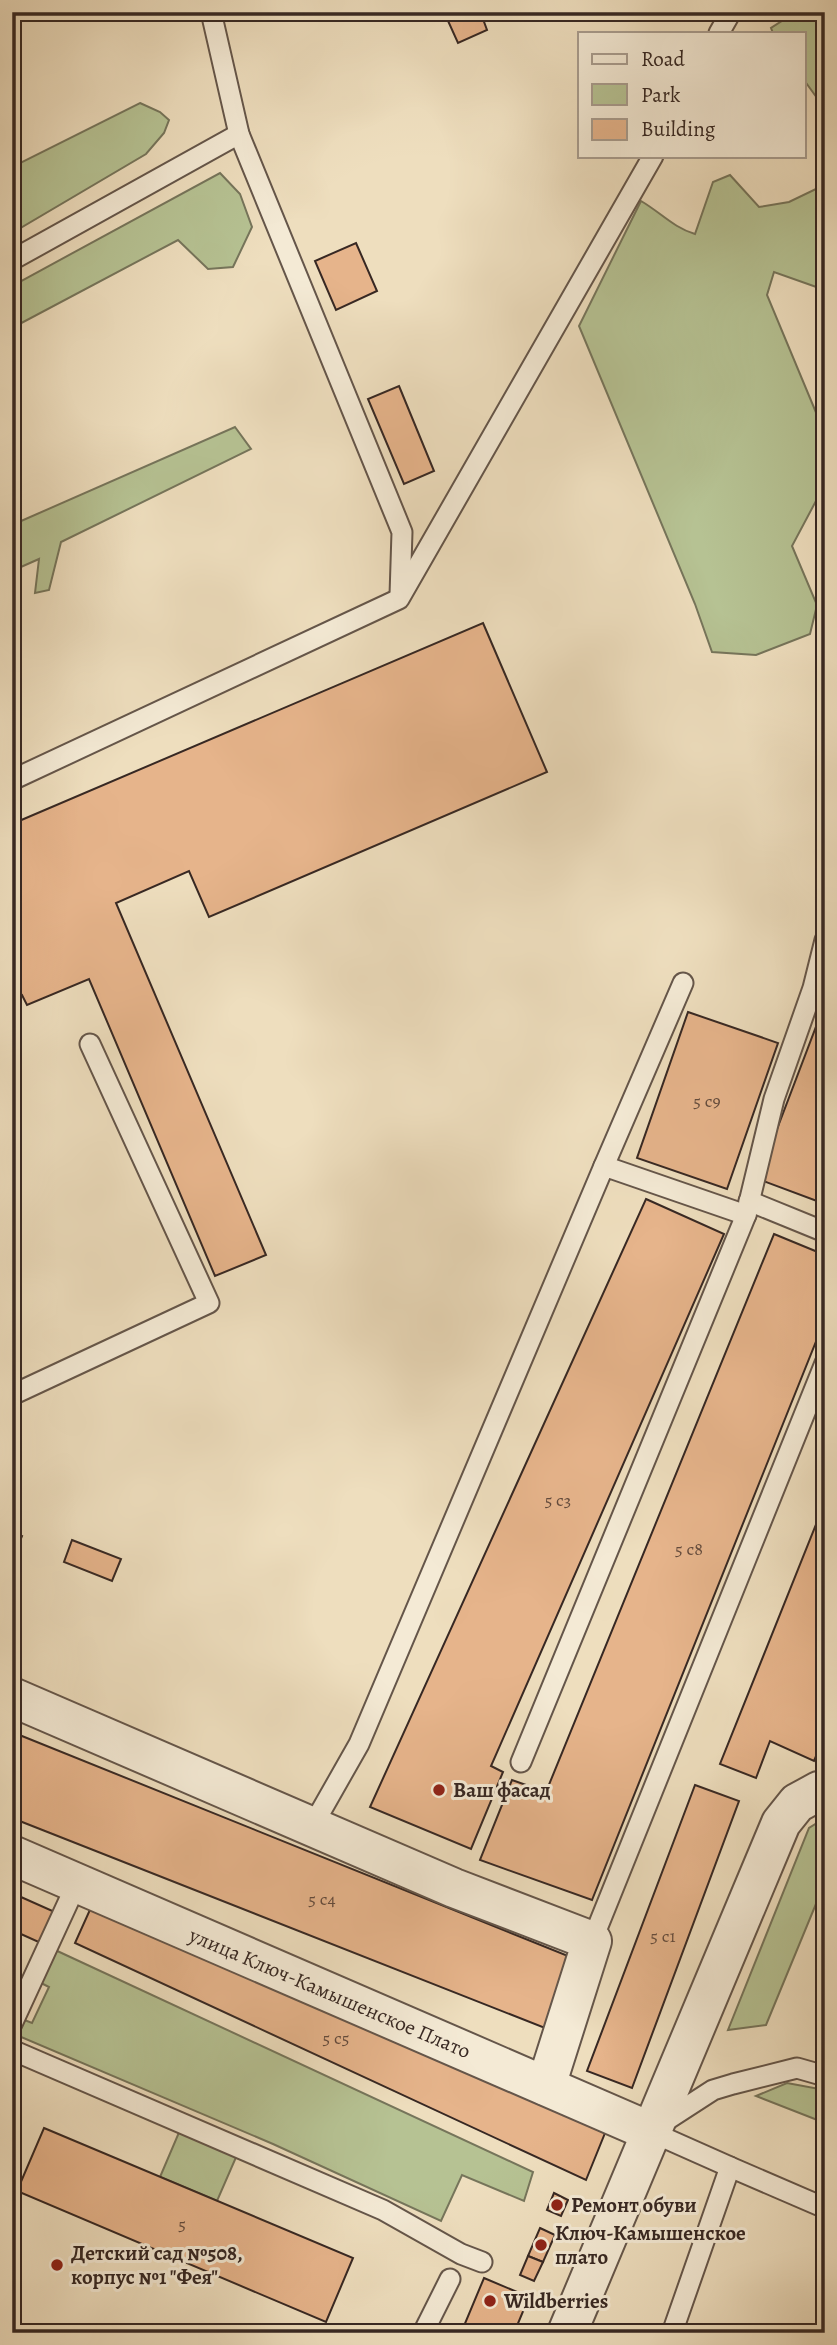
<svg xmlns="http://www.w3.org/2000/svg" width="837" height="2345" viewBox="0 0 837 2345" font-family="Alegreya,serif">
  <rect width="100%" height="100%" fill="#eedebe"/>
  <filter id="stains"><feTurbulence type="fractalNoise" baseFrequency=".00286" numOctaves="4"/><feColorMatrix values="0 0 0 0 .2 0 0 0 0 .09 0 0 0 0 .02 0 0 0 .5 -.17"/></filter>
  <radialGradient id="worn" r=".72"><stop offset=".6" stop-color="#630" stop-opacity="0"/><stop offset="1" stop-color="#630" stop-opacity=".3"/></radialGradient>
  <g fill="#b6c293" stroke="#76755b" stroke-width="2">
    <polygon points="796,12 825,12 825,109 804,80 804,33 773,33 771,28"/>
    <polygon points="140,103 160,112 169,120 164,133 146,154 12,233 12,167"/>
    <polygon points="220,173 240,194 252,227 233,267 208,269 178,240 12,328 12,286"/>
    <path d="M730,175L759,207L789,202L820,187L825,193V285L822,289L774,272L767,295L825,434V484L792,546L817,605L810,634L756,655L712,652L695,604L579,326L641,201C660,212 674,228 695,234L713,182Z"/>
    <polygon points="235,427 251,449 61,542 49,590 35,593 39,559 12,571 12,525"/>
    <polygon points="825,1818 825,1901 818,1899 766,2025 728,2030 809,1828"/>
    <polygon points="53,1949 533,2172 524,2201 462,2175 441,2221 273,2144 14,2034 22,2019 32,2023 49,1987 39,1982"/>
    <polygon points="787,2083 825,2090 825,2123 756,2096"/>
    <polygon points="180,2130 237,2155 217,2201 160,2177"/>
  </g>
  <g fill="#e6b48b" stroke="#372823" stroke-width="2">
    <polygon points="444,12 498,12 483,19 487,30 458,43"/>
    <polygon points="356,243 377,291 336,310 315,261"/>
    <polygon points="399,386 434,471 404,484 368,399"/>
    <polygon points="483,623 547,772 209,917 189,871 116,903 266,1255 215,1276 89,979 27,1005 22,995 12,999 12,824"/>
    <polygon points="825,1003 825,1204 758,1179"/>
    <polygon points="688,1012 778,1043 727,1189 637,1158"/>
    <polygon points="646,1199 724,1234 491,1766 503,1772 471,1849 370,1807"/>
    <polygon points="774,1234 825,1255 825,1319 592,1900 480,1860 512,1780 546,1792"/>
    <polygon points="825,1502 825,1735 814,1761 770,1741 756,1778 720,1764"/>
    <polygon points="12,1532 22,1536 13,1558 12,1558"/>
    <polygon points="72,1540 121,1559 112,1581 64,1562"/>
    <polygon points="12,1732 578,1960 550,2030 12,1818"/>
    <polygon points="695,1785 739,1801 632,2088 587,2071"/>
    <polygon points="12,1893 57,1913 43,1944 12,1930"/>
    <polygon points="93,1903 605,2133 586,2180 75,1943"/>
    <polygon points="44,2128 353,2258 326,2322 17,2191"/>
    <polygon points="554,2193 568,2200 561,2216 547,2210"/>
    <polygon points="540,2228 555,2235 543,2262 528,2256"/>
    <polygon points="528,2256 543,2262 534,2281 520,2275"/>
    <polygon points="484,2278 529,2297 514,2333 461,2333"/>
  </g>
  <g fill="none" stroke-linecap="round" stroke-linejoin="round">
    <g stroke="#65564a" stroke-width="23">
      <g id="service">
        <polyline points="211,12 239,134 402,532 400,595"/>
        <polyline points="719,33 731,12"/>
        <polyline points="12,260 239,134"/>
        <polyline points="12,780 399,599 653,156"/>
        <polyline points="604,1166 683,983"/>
        <polyline points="749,1201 825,1232"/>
        <polyline points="12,1395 209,1303 90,1044"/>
        <polyline points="521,1762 746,1215 774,1099 813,988 825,940"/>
        <polyline points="313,1825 359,1744 604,1166 746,1215"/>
        <polyline points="592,1941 825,1363"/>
        <polyline points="12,2024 77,1883"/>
        <polyline points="12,2050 383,2210 461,2254 482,2262"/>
        <polyline points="659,2125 713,2090 733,2084 797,2068 825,2076"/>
        <polyline points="649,2131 730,2167 672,2333"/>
        <polyline points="730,2167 825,2208"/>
        <polyline points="423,2333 450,2279"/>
      </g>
    </g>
    <g stroke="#65564a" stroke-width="42">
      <g id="minor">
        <polyline points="12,1697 454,1888 592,1941 546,2086"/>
        <polyline points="12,1855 649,2131"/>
      </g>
    </g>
    <g stroke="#65564a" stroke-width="42">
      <polyline id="tertiary" points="567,2333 781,1823 797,1803 819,1791"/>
    </g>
    <use href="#service" stroke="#f4ead5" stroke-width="19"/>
    <use href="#minor" stroke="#f4ead5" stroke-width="38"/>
    <use href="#tertiary" stroke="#f4ead5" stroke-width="38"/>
  </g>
  <g fill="#8f2418" stroke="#f4ead5" stroke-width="2.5">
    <circle cx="439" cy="1790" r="7"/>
    <circle cx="557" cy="2205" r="7"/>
    <circle cx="541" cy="2245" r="7"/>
    <circle cx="57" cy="2265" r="7"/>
    <circle cx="490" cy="2301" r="7"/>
  </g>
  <g text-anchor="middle" stroke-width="6" stroke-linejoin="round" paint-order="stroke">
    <g font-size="18" fill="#634b3d">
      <text x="707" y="1107">5 с9</text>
      <text x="558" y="1506">5 с3</text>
      <text x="689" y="1555">5 с8</text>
      <text x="322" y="1905">5 с4</text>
      <text x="663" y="1942">5 с1</text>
      <text x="336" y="2044">5 с5</text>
      <text x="182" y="2230">5</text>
    </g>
    <g font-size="21" font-weight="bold" fill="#372823" stroke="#f4ead5" text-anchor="start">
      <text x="453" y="1797">Ваш фасад</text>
      <text x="571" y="2212">Ремонт обуви</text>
      <text x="555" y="2240">Ключ-Камышенское<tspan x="555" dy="24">плато</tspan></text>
      <text x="71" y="2260">Детский сад №508,<tspan x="71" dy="24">корпус №1 "Фея"</tspan></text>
      <text x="504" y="2308">Wildberries</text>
    </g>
    <g font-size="21" fill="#372823" stroke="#f4ead5">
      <text transform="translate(330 1993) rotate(23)" y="7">улица Ключ-Камышенское Плато</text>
    </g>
  </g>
  <rect width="837" height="2345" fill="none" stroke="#eedebe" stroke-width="42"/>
  <rect x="14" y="14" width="809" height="2317" fill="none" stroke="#372823" stroke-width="3.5"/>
  <rect x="21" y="21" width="795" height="2303" fill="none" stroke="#372823" stroke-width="2"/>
  <rect x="578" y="32" width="228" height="126" fill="#f4ead5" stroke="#a89c8e" stroke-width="2"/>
  <rect x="592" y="54" width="35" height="10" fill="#f4ead5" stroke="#a89c8e" stroke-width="2"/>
  <text x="641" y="66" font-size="21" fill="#372823">Road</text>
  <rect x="592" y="84" width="35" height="21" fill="#b6c293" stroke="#a89c8e" stroke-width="2"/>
  <text x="641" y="102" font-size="21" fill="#372823">Park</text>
  <rect x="592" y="119" width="35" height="21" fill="#e6b48b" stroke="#a89c8e" stroke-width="2"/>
  <text x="641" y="136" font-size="21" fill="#372823">Building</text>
  <rect width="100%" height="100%" filter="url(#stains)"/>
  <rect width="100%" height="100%" fill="url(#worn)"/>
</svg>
